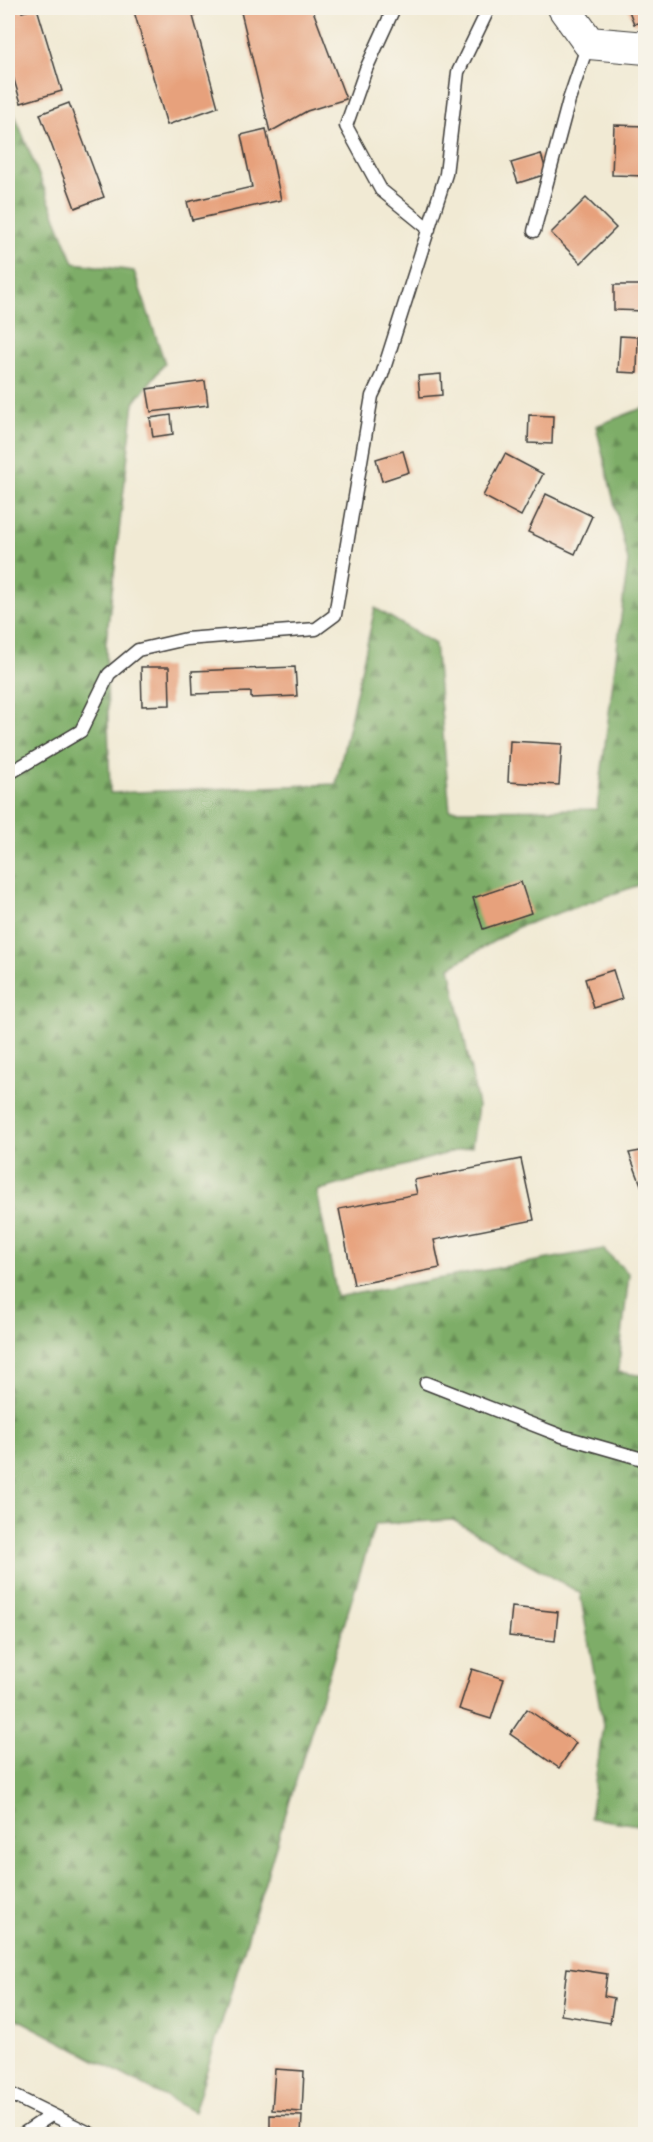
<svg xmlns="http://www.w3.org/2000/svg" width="653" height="2142" viewBox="0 0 653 2142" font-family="'IM FELL English',serif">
  <defs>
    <pattern id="forest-firs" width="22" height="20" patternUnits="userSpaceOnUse" patternTransform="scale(1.5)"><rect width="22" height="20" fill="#7ead67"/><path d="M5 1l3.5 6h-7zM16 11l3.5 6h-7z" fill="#668c54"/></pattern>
  </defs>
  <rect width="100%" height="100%" fill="#f7f3e8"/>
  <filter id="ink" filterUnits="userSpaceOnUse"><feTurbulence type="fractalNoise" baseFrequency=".0167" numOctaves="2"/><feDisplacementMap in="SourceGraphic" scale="12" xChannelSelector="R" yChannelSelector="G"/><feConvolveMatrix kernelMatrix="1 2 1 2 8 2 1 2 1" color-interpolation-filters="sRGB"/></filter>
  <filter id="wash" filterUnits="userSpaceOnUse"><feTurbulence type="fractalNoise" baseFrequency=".008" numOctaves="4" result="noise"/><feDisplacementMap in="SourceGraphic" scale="24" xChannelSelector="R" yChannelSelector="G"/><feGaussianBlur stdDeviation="1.35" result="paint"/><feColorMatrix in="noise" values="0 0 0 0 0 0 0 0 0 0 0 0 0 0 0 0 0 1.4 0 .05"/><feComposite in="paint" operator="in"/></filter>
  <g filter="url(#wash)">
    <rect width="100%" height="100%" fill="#f1ead4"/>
    <polygon fill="url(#forest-firs)" stroke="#4d6442" stroke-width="1.5" points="8,98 74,263 134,271 165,363 134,403 106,643 110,793 336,784 375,608 435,644 450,810 597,809 628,561 596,426 645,407 645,883 518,927 450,967 478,1106 472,1146 317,1191 337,1297 603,1249 629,1274 618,1372 645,1376 645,1826 590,1818 603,1725 580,1593 453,1520 375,1524 194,2112 8,2014"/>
    <g id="blocks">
      <g fill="#e7a17b">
        <polygon points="8,8 20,8 22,12 37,8 62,91 21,103 8,60"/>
        <polygon points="133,8 221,8 193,16 218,107 167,125"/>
        <polygon points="240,8 312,8 346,99 307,111 270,132"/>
        <polygon points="628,8 646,8 646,21 634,24"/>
        <polygon points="69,103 104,197 75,208 40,114"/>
        <polygon points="614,125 646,126 646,176 612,175"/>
        <polygon points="266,129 281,200 192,220 187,202 252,187 241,135"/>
        <polygon points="541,154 547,174 518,183 511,163"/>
        <polygon points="586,198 616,228 581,263 551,233"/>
        <polygon points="614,285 646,285 646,311 614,310"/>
        <polygon points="620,336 638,337 637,373 618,372"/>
        <polygon points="441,374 442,395 420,397 418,376"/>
        <polygon points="205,381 208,405 151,412 147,389"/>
        <polygon points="171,415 173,434 153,437 150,418"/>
        <polygon points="529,415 553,416 552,444 528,443"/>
        <polygon points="403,451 409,472 382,481 376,459"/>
        <polygon points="505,454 543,474 521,516 483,496"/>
        <polygon points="546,494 592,516 575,554 528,532"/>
        <polygon points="141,667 169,667 170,705 142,706"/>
        <polygon points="295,667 297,696 251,698 251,692 193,694 192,671"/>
        <polygon points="510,741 562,744 559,785 508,782"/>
        <polygon points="521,882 531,913 483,929 473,898"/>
        <polygon points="613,970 622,999 594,1008 585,979"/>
        <polygon points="646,1150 646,1198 629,1153"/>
        <polygon points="521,1159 534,1220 434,1240 440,1268 354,1285 339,1209 417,1194 414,1180"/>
        <polygon points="512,1607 558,1612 555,1641 509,1636"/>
        <polygon points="472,1669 504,1679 491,1719 459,1709"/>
        <polygon points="527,1709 576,1743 559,1768 510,1734"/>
        <polygon points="567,1968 607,1974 604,1996 614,1998 610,2023 561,2015"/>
        <polygon points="275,2069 304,2071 302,2112 272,2110"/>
        <polygon points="270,2115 302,2116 301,2134 270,2134"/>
      </g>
    </g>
  </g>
  <g filter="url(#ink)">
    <use href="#blocks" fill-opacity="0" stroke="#3c3b38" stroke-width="1.5"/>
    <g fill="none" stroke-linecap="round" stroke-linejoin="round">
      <g stroke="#3c3b38" stroke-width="15">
        <g id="service">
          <polyline points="394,8 366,69 346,126 381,190 429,229"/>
          <polyline points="534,231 569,100 588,44"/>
          <polyline points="8,774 81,731 109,674 138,650 186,639 316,629 335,615 372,396 382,375 446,174 458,72 489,8"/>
          <polyline points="426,1383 562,1436 646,1460"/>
          <polyline points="8,2093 91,2134"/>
          <polyline points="23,2134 51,2115"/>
        </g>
      </g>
      <g stroke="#3c3b38" stroke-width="34">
        <polyline id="tertiary" points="564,8 589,43 646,48"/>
      </g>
      <use href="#service" stroke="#fff" stroke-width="12"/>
      <use href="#tertiary" stroke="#fff" stroke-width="32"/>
    </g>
  </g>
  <rect width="653" height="2142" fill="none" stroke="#f7f3e8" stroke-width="30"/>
</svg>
